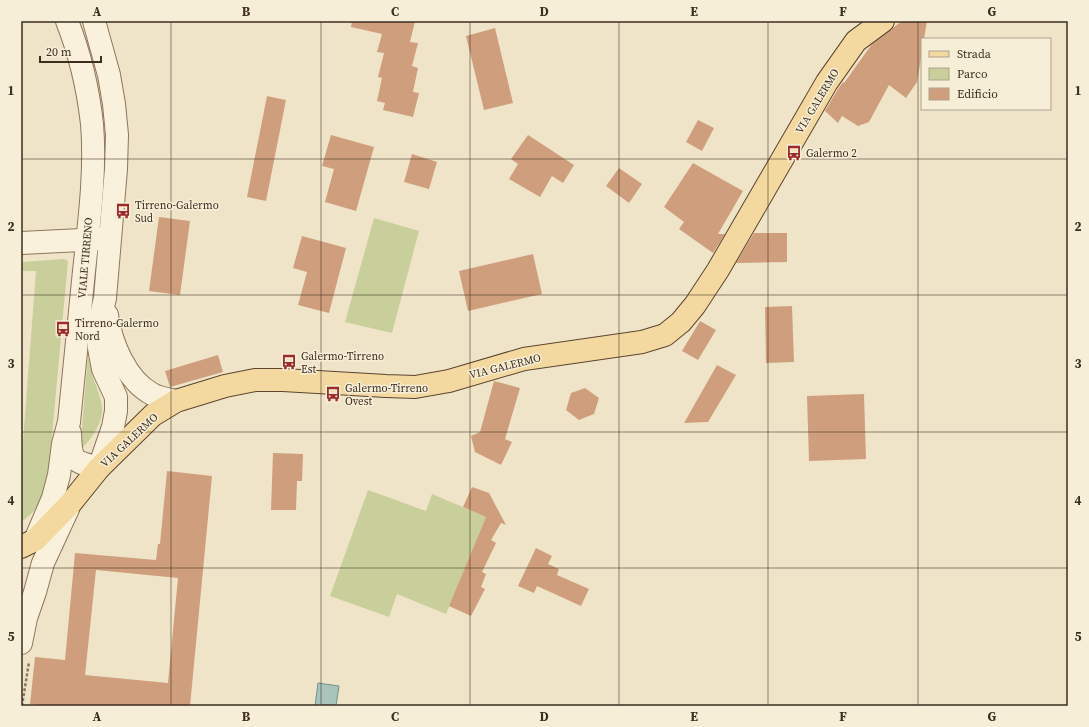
<svg xmlns="http://www.w3.org/2000/svg" width="1089" height="727" viewBox="0 0 1089 727" font-family="'Source Serif 4',serif">
  <rect width="100%" height="100%" fill="#f0e4c8"/>
  <g fill="#c9cf9b">
    <polygon points="374,218 419,231 392,333 345,322"/>
    <path d="M64,259L68,261L49,469C45,492 42,508 21,522V467L36,271H21V262Z"/>
    <path d="M88,356C90,364 91,372 94,380C97,389 101,398 102,407C104,420 91,442 80,449Z"/>
    <polygon points="368,490 426,511 432,494 486,517 446,614 397,594 389,617 330,596"/>
  </g>
  <polygon fill="#a9c4bc" stroke="#6f938a" points="318,683 339,686 336,706 315,706"/>
  <g fill="#cf9f7d" fill-rule="evenodd">
    <polygon points="352,21 415,21 410,42 418,43 412,66 418,68 413,92 419,93 413,117 383,110 385,103 377,101 382,78 378,77 384,53 377,52 382,34 351,27"/>
    <polygon points="902,21 927,21 924,39 922,39 922,52 917,82 906,98 889,85 869,122 858,126 842,116 838,123 825,111 838,89 843,82 844,83 872,44"/>
    <polygon points="495,28 513,103 484,110 466,36"/>
    <polygon points="267,96 286,100 266,201 247,197"/>
    <polygon points="698,120 714,128 702,151 686,142"/>
    <polygon points="331,135 374,147 356,211 325,202 334,169 322,166"/>
    <polygon points="528,135 574,165 563,183 552,176 540,197 509,179 518,164 511,159"/>
    <polygon points="412,154 437,162 429,189 404,182"/>
    <polygon points="693,163 743,191 718,234 725,234 713,253 679,229 684,222 664,207"/>
    <polygon points="619,168 642,184 629,203 606,186"/>
    <polygon points="159,217 190,221 180,295 149,291"/>
    <polygon points="754,233 787,233 787,262 736,263"/>
    <polygon points="302,236 346,248 329,313 298,305 307,272 293,268"/>
    <polygon points="533,254 542,294 468,311 459,271"/>
    <polygon points="792,306 794,362 766,363 765,307"/>
    <polygon points="700,321 716,330 698,360 682,351"/>
    <polygon points="218,355 223,372 170,387 165,371"/>
    <polygon points="717,365 736,375 708,422 684,423"/>
    <polygon points="494,381 520,388 505,439 512,442 501,465 475,452 471,436 480,432"/>
    <polygon points="585,388 599,398 594,414 579,420 566,410 571,393"/>
    <polygon points="864,394 866,459 809,461 807,396"/>
    <polygon points="273,453 303,454 302,481 297,481 296,510 271,510"/>
    <path d="M167,471L212,476L190,706H48L30,704L35,657L65,660L75,553L156,560L158,544H160ZM96,570L178,578L168,683L85,675Z"/>
    <polygon points="472,487 489,493 506,525 501,523 491,540 496,543 482,572 486,574 481,587 485,589 471,616 449,606 486,517 463,507"/>
    <polygon points="536,548 552,556 548,564 559,569 557,575 589,589 581,606 537,586 534,593 518,586"/>
  </g>
  <g fill="none" stroke-linecap="round" stroke-linejoin="round">
    <g stroke="#8d765c" stroke-width="24">
      <g id="minor">
        <polyline points="21,243 102,239"/>
        <path d="M107,315C111,343 126,380 152,394C158,398 168,399 176,401"/>
        <path d="M70,433C71,461 72,461 99,468L113,427L116,411V397L103,369L99,348V324L105,298L116,169L117,135L114,104L109,75L94,21"/>
        <path d="M36,538L53,498L59,475L63,444L69,422C74,372 79,321 84,271C89,224 96,170 92,124C88,88 80,54 67,21"/>
        <polyline points="21,643 26,618 35,592 43,563 68,509"/>
      </g>
    </g>
    <g stroke="#5b4430" stroke-width="24">
      <polyline id="major" points="21,547 35,540 70,504 99,468 153,415 176,401 225,386 255,380 283,380 386,386 415,387 449,381 524,359 642,342 665,335 681,322 695,305 718,270 827,82 856,41 883,21"/>
    </g>
    <polyline stroke="#8d765c" stroke-width="2.5" stroke-dasharray="3 2" stroke-linecap="butt" points="22,706 29,662"/>
    <use href="#minor" stroke="#faf1dc" stroke-width="22"/>
    <use href="#major" stroke="#f3d9a0" stroke-width="22"/>
  </g>
  <path fill="none" stroke="#3d2e20" stroke-width="1" stroke-opacity="0.55" d="M171,21V706M321,21V706M470,21V706M619,21V706M768,21V706M918,21V706M21,159H1068M21,295H1068M21,432H1068M21,568H1068"/>
  <defs>
    <g id="bus-bare" transform="scale(1.2)"><path d="M-5-6H5V4H4V6H2V4H-2V6H-4V4H-5ZM-3.5-4V0h7V-4ZM-3.5 1.2v1.5H-2V1.2ZM2 1.2v1.5H3.5V1.2Z" fill="#9e2a2b" stroke="#f7eed8" stroke-width="2.5" paint-order="stroke"/></g>
  </defs>
  <g fill-rule="evenodd">
    <use href="#bus-bare" x="794" y="153"/>
    <use href="#bus-bare" x="123" y="211"/>
    <use href="#bus-bare" x="63" y="329"/>
    <use href="#bus-bare" x="289" y="362"/>
    <use href="#bus-bare" x="333" y="394"/>
  </g>
  <g text-anchor="middle" stroke-width="3" stroke-linejoin="round" paint-order="stroke">
    <g font-size="11" fill="#3d2e20" stroke="#f7eed8">
      <text transform="translate(817 101) rotate(-59)" y="4">VIA GALERMO</text>
      <text transform="translate(85 258) rotate(-85)" y="4">VIALE TIRRENO</text>
      <text transform="translate(505 366) rotate(-14)" y="4">VIA GALERMO</text>
      <text transform="translate(129 440) rotate(-43)" y="4">VIA GALERMO</text>
    </g>
    <g font-size="11" fill="#3d2e20" stroke="#f7eed8" text-anchor="start">
      <text x="806" y="157">Galermo 2</text>
      <text x="135" y="209">Tirreno-Galermo<tspan x="135" dy="13">Sud</tspan></text>
      <text x="75" y="327">Tirreno-Galermo<tspan x="75" dy="13">Nord</tspan></text>
      <text x="301" y="360">Galermo-Tirreno<tspan x="301" dy="13">Est</tspan></text>
      <text x="345" y="392">Galermo-Tirreno<tspan x="345" dy="13">Ovest</tspan></text>
    </g>
  </g>
  <rect width="1089" height="727" fill="none" stroke="#f7eed8" stroke-width="44"/>
  <rect x="921" y="38" width="130" height="72" fill="#f7eed8" stroke="#ada18e"/>
  <rect x="929" y="51" width="20" height="6" fill="#f3d9a0" stroke="#ada18e"/>
  <text x="957" y="58" font-size="12" fill="#3d2e20">Strada</text>
  <rect x="929" y="68" width="20" height="12" fill="#c9cf9b" stroke="#ada18e"/>
  <text x="957" y="78" font-size="12" fill="#3d2e20">Parco</text>
  <rect x="929" y="88" width="20" height="12" fill="#cf9f7d" stroke="#ada18e"/>
  <text x="957" y="98" font-size="12" fill="#3d2e20">Edificio</text>
  <path d="M40 56v6h61v-6" fill="none" stroke="#3d2e20" stroke-width="2"/>
  <text x="46" y="56" font-size="12" fill="#3d2e20" stroke="#f7eed8" stroke-width="3" paint-order="stroke">20 m</text>
  <rect x="22" y="22" width="1045" height="683" fill="none" stroke="#3d2e20" stroke-width="1.5"/>
  <g font-size="13" text-anchor="middle" font-weight="bold" fill="#3d2e20">
    <text x="97" y="16">A</text>
    <text x="246" y="16">B</text>
    <text x="395" y="16">C</text>
    <text x="544" y="16">D</text>
    <text x="694" y="16">E</text>
    <text x="843" y="16">F</text>
    <text x="992" y="16">G</text>
    <text x="11" y="95">1</text>
    <text x="1078" y="95">1</text>
    <text x="11" y="231">2</text>
    <text x="1078" y="231">2</text>
    <text x="11" y="368">3</text>
    <text x="1078" y="368">3</text>
    <text x="11" y="505">4</text>
    <text x="1078" y="505">4</text>
    <text x="11" y="641">5</text>
    <text x="1078" y="641">5</text>
    <text x="97" y="721">A</text>
    <text x="246" y="721">B</text>
    <text x="395" y="721">C</text>
    <text x="544" y="721">D</text>
    <text x="694" y="721">E</text>
    <text x="843" y="721">F</text>
    <text x="992" y="721">G</text>
  </g>
</svg>
